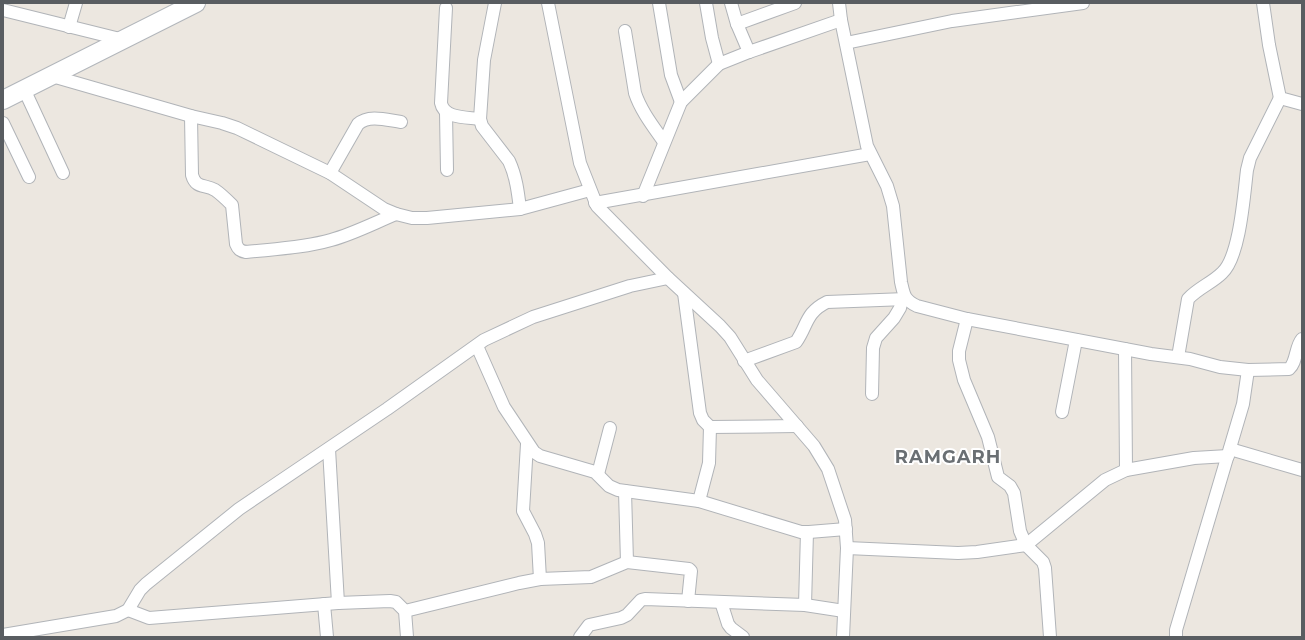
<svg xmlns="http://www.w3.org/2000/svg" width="1305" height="640" viewBox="0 0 1305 640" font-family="Montserrat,sans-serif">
  <rect width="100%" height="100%" fill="#ece7e0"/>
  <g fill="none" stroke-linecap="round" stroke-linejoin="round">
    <g stroke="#b1b4b8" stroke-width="14">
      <g id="minor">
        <path d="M495,3L484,60L480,119L482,126L509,161C516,176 518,192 520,209"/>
        <polyline points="548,3 580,163 597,206 668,278 720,326 730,337 757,380 814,446 828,469 845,520 847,548 843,637"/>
        <polyline points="659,3 671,75 681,102"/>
        <polyline points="706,3 712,38 719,64"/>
        <polyline points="731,3 737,24 749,52"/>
        <path d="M839,3L841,20L867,146L887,186L893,206L901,282C904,295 904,300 917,306L967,319L1151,354L1190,359L1220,367L1248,370L1289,369C1297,362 1295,347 1302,339"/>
        <polyline points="1263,3 1269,45 1280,98 1302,104"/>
        <path d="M446,8L441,103C444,119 467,117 480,119"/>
        <polyline points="3,10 124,40"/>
        <polyline points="737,24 795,3"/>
        <polyline points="69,27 76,3"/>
        <path d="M625,31L635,93C641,111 653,126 664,142"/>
        <polyline points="846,43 952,21 1083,3"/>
        <polyline points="52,76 191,116 222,123 237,128 330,173 384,209 396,214 412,218 427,218 520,209 590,190"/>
        <polyline points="24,89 63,173"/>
        <polyline points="446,113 447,170"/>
        <path d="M191,116L192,175C196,189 205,184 215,190C221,194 227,200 232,205L236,244C238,249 240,251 246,252C274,249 303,248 331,240C353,234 374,223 396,214"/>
        <polyline points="3,123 29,177"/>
        <path d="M330,173L358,124C369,114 387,120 401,122"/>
        <polyline points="643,196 681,102 719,64 749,52 841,20"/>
        <polyline points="595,203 870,154"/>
        <polyline points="684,293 700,413 703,420 710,427 797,426"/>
        <polyline points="967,319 959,351 959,360 964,380 988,437 998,477 1010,486 1014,493 1020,531 1026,545 1043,562 1045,568 1050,637"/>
        <polyline points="477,346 504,407 534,452 540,456 595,472 609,486 618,490 699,501 801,532 809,532 846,529"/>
        <polyline points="1125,349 1126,470"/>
        <path d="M1178,357L1188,299C1198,288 1212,283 1222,273C1240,257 1244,194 1247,170L1250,158L1280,98"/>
        <path d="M744,361L796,342C808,325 805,313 827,302L906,299"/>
        <polyline points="872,394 873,348 876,338 894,318 900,308 902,299"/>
        <polyline points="1062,412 1076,340"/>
        <polyline points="527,444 523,511 535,534 538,543 540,579"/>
        <polyline points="329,449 338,603"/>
        <polyline points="1230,449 1302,470"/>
        <polyline points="598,474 610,428"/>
        <polyline points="625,491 627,562"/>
        <polyline points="699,501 709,463 710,427"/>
        <polyline points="847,548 958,553 977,552 1026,545 1105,480 1126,470 1194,458 1228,456"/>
        <polyline points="721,602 728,624 731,628 743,637"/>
        <polyline points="324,604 327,637"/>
        <polyline points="805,605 807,532"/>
        <polyline points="128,610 149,618 338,603 390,601 396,602 405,611 407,637"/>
        <polyline points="405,611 519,583 540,579 591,577 627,562 689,569 691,571 688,601"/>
        <polyline points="3,635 116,616 128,610 140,590 146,584 239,509 387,409 484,340 533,317 630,286 668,278"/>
        <polyline points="580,637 589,625 621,618 627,615 641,600 645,599 805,605 844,611"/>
        <polyline points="1176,637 1176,630 1243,404 1248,370"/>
      </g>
    </g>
    <g stroke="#b2b6bb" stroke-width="20">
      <polyline id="secondary" points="3,100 196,3"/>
    </g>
    <use href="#minor" stroke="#fff" stroke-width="12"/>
    <use href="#secondary" stroke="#fff" stroke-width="18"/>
  </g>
  <g text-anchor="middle" stroke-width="4" stroke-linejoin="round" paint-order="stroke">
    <g font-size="18" font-weight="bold" letter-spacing="1" fill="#6a6f73" stroke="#fff">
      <text x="948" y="463">RAMGARH</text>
    </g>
  </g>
  <rect width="1305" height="640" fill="none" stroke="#595d61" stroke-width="8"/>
</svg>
